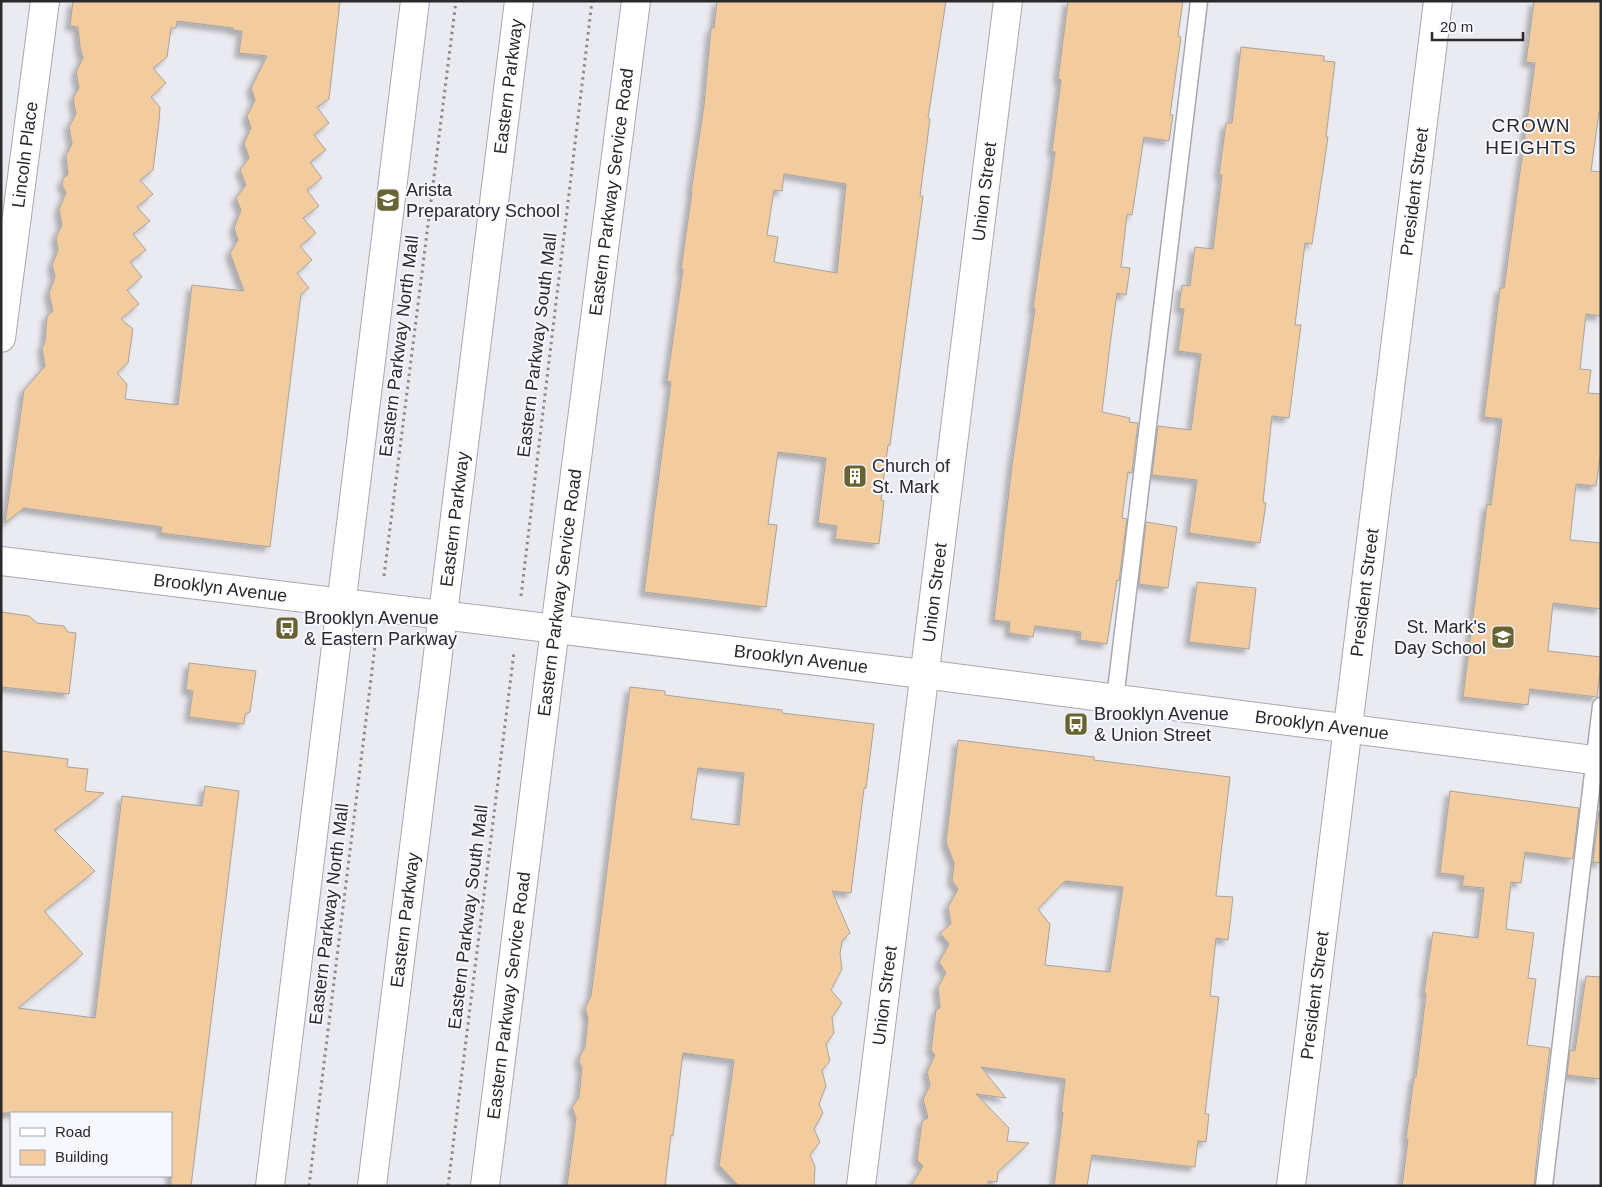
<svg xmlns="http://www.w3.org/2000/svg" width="1602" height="1187" viewBox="0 0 1602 1187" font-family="Helvetica,sans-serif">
  <defs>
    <filter id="shadow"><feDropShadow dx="-4.5" dy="4.5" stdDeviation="2.5" flood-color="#0004"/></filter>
  </defs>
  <rect width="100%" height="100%" fill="#eaeaf1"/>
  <g fill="#f2cb9e" stroke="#a8a49f" fill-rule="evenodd" filter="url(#shadow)">
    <path d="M73,1H340L329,99L317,107L329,123L314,135L326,150L310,162L322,178L307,190L319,206L303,218L316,233L300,246L312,260L297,273L309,288L301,294L270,547L161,533L162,527L24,508L5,523L24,390L45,366L42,348L45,341L47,316L53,311L49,293L55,276L52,265L58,250L56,237L62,225L59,209L66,193L62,185L63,179L68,174L66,155L72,144L69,127L76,114L73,98L79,88L76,72L83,58L80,47L78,27L70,26ZM177,21L233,28V30L242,31L239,53L267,56L251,88L255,100L247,116L251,128L244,143L249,158L240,170L246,185L236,198L241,210L234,228L238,240L230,253L244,291L192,285L178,405L125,399L127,384L117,373L128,363L133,329L121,319L139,304L127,290L142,277L130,262L146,250L133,234L150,221L137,207L153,194L140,180L153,170L159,122L160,107L151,97L166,83L153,68L167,57L171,28H176Z"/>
    <path d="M717,1H946L928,118L930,119L920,196H923L890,445H888L881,500L884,501L879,544L835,539L837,526L818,523L826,458L778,452L768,524L777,525L766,607L644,592L671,382L667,381L683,269H681L692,192H691L704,105L711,28H714ZM784,174L846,184L837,273L774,262L778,237L767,235L774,190L782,191Z"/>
    <polygon points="1068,1 1183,1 1178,36 1181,37 1170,115 1173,115 1169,141 1144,137 1132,215 1127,214 1121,267 1130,268 1126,295 1117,293 1110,345 1102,412 1130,418 1129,422 1138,423 1132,473 1128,472 1122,518 1127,519 1119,581 1117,580 1107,644 1080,640 1081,632 1035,626 1033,637 1009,633 1010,622 994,620 1012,465 1035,308 1033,308 1055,152 1052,151 1061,80 1058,79"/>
    <polygon points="1534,1 1601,1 1601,112 1599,112 1591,171 1601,172 1601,316 1586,314 1580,369 1591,370 1588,393 1601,394 1601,451 1596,486 1576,484 1570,540 1601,543 1601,609 1553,603 1548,651 1601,657 1601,665 1597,697 1530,689 1528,705 1463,697 1487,504 1491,505 1502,419 1484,417 1500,288 1504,288 1535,63 1526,62"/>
    <polygon points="1241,47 1324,56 1324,61 1335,62 1326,137 1328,137 1312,244 1305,243 1295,325 1301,325 1289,418 1272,416 1263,502 1266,503 1260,543 1189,533 1197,480 1152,475 1158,426 1191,430 1201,354 1178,351 1184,309 1179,308 1182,285 1190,286 1195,247 1213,249 1222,175 1219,175 1226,123 1232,123"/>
    <polygon points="1146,522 1177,527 1168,588 1139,584"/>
    <polygon points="1197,582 1256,588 1249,649 1189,642"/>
    <polygon points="1,612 29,616 37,623 64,626 68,632 76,633 69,694 1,687"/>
    <polygon points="189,663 256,671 250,712 245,714 244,724 189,717 193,691 186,690"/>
    <path d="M630,687L665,691V695L782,710V713L874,724L866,788H864L851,893L832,891L850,933L842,941L840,954L842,969L831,990L842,1003L832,1017L834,1033L826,1044L830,1061L822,1070L826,1086L819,1104L823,1113L814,1129L820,1142L810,1155L815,1166L814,1186H739L719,1165L734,1060L683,1053L673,1136L671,1135L665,1186H567L576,1118L572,1107L579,1097L582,1067L579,1062L580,1056L585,1047L588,1018L585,1008L591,996ZM698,768L744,773L739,825L691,819Z"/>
    <path d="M958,740L1094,757V760L1230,777L1216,896L1233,897L1228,940L1216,938L1210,996L1219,997L1205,1114H1209L1206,1142L1198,1141L1195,1167L1092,1155L1087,1186H1054L1063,1112L1061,1115L1065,1079L981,1067L1006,1098L976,1094L1009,1128L1007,1141L1029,1143L998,1172L997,1182L988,1181V1186H911L923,1166L917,1160L922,1121L928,1118L923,1099L930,1085L927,1072L935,1055L931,1050L936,1010L940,1008L938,987L946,973L939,962L949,944L940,933L951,924L948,907L958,889L952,881L954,863L946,842ZM1065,881L1123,887L1110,972L1045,965L1050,924L1038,909Z"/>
    <polygon points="1,751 68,759 67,767 88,769 85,791 104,793 54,830 95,871 44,911 83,954 18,1008 95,1018 122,796 202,806 205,786 239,791 191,1186 171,1186 171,1113 1,1113"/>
    <polygon points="1450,791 1579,808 1573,859 1525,852 1521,883 1511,882 1506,929 1534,933 1528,978 1536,979 1527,1045 1550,1048 1539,1137 1534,1186 1402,1186 1408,1139 1406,1139 1414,1077 1416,1077 1426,994 1424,993 1433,932 1478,938 1484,888 1462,886 1464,876 1440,873"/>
    <polygon points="1599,811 1601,811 1601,863 1593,862"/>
    <polygon points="1586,976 1601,977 1601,1079 1567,1075 1570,1050 1575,1051"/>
  </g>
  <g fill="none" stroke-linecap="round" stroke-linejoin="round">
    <g stroke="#a8a8ae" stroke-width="19">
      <g id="lane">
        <polyline points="1115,699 1199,1"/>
        <polyline points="1544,1186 1601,706"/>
      </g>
    </g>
    <g stroke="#a8a8ae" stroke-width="30">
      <g id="street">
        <path id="s1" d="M1,338L45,1"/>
        <path id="s2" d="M1,561L923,674L1601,761"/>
        <polyline points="270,1186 415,1"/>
        <path id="s3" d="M485,1186L548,683L636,1"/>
        <path id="s4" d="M861,1186L1008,1"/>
        <path id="s5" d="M1291,1186L1438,1"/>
      </g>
    </g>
    <g stroke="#a8a8ae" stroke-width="30">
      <g id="primary">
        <path id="s6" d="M372,1186L519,1"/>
      </g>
    </g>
    <g stroke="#8a8a8f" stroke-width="3" stroke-dasharray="2.5 4" stroke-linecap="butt">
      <polyline points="384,576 456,1"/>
      <polyline points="521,596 592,1"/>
      <polyline points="309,1186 375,646"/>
      <polyline points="448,1186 514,652"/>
    </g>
    <use href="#lane" stroke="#fff" stroke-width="16"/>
    <use href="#street" stroke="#fff" stroke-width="28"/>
    <use href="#primary" stroke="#fff" stroke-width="28"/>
  </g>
  <defs>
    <g id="school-square" transform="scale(1.25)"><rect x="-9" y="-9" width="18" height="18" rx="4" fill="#686431" stroke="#f7f8ff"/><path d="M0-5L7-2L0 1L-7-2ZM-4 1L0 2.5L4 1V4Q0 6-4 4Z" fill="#fff"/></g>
    <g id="building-square" transform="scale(1.25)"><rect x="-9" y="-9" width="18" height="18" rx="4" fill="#686431" stroke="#f7f8ff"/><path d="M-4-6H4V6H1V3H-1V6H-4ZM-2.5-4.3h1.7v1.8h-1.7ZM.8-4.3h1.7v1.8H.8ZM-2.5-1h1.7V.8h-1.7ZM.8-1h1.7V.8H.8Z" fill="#fff"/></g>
    <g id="bus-square" transform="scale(1.25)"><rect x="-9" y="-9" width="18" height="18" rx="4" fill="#686431" stroke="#f7f8ff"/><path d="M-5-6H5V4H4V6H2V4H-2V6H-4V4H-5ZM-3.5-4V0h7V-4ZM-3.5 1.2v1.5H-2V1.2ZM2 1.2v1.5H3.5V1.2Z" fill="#fff"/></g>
  </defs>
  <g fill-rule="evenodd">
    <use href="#school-square" x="388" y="200"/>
    <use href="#building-square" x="855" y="476"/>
    <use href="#bus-square" x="287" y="628"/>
    <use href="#school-square" x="1503" y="637"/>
    <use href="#bus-square" x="1076" y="724"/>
  </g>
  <g text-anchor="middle" stroke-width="4" stroke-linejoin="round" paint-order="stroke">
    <g font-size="18" fill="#2a2a2d" stroke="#f7f8ff">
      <text dy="6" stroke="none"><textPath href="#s6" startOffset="1108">Eastern Parkway</textPath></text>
      <text dy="6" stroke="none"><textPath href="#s1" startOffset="185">Lincoln Place</textPath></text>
      <text dy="6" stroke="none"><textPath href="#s3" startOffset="1002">Eastern Parkway Service Road</textPath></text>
      <text dy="6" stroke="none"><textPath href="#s4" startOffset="1002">Union Street</textPath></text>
      <text dy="6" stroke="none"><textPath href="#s5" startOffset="1002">President Street</textPath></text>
      <text transform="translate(537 345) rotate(-83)" y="6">Eastern Parkway South Mall</text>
      <text transform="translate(399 346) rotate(-83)" y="6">Eastern Parkway North Mall</text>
      <text dy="6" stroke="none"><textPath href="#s6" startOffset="672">Eastern Parkway</textPath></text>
      <text dy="6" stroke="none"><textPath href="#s2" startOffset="221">Brooklyn Avenue</textPath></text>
      <text dy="6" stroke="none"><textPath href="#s3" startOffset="598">Eastern Parkway Service Road</textPath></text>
      <text dy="6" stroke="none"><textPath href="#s4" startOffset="598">Union Street</textPath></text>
      <text dy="6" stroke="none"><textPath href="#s5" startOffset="598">President Street</textPath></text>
      <text dy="6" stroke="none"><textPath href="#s2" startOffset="806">Brooklyn Avenue</textPath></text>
      <text dy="6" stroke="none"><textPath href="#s2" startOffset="1331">Brooklyn Avenue</textPath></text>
      <text transform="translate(329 914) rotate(-83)" y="6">Eastern Parkway North Mall</text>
      <text transform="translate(468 917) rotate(-83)" y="6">Eastern Parkway South Mall</text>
      <text dy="6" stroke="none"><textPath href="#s6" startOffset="268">Eastern Parkway</textPath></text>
      <text dy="6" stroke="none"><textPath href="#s3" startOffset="192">Eastern Parkway Service Road</textPath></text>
      <text dy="6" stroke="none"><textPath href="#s4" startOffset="192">Union Street</textPath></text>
      <text dy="6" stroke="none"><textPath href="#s5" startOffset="192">President Street</textPath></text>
    </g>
    <g font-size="18" fill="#2a2a2d" stroke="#f7f8ff" text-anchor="start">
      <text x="406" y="196">Arista<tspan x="406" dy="21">Preparatory School</tspan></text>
      <text x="872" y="472">Church of<tspan x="872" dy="21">St. Mark</tspan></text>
      <text x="304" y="624">Brooklyn Avenue<tspan x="304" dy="21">&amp; Eastern Parkway</tspan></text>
      <text x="1486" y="633" text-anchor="end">St. Mark's<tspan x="1486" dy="21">Day School</tspan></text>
      <text x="1094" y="720">Brooklyn Avenue<tspan x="1094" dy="21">&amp; Union Street</tspan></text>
    </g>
    <g font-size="19" letter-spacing="1" fill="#2a2a2d" stroke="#f7f8ff">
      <text x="1531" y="132">CROWN<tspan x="1531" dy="22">HEIGHTS</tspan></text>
    </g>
  </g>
  <rect width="1602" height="1187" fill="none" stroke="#2a2a2d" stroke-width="5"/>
  <rect x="10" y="1112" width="162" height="65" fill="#f7f8ff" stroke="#a5a6ab"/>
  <rect x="20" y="1128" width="25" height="8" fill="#ffffff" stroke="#a5a6ab"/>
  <text x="55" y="1137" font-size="15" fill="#2a2a2d">Road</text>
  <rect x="20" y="1150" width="25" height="15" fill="#f2cb9e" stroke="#a5a6ab"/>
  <text x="55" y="1162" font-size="15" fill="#2a2a2d">Building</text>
  <path d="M1432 32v8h91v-8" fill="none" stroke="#2a2a2d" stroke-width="2.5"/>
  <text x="1440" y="32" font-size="15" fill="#2a2a2d" stroke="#f7f8ff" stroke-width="4" paint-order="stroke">20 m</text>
</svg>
